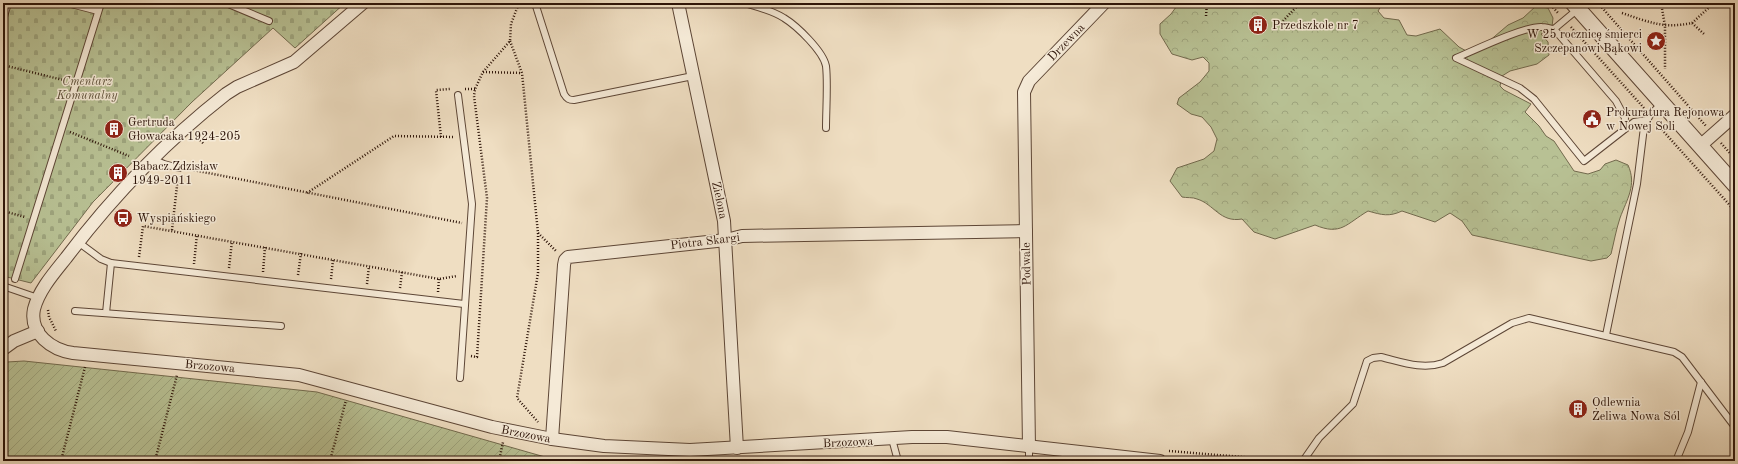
<svg xmlns="http://www.w3.org/2000/svg" width="1738" height="464" viewBox="0 0 1738 464" font-family="'Old Standard TT',serif">
  <defs>
    <pattern id="forest-crowns" width="20" height="18" patternUnits="userSpaceOnUse"><rect width="20" height="18" fill="#b8c194"/><path d="M2 6a3 3 0 1 1 6 0M12 15a3 3 0 1 1 6 0" fill="none" stroke="#9ea57e"/></pattern>
    <pattern id="cemetery-stones" width="16" height="16" patternUnits="userSpaceOnUse"><rect width="16" height="16" fill="#b8c194"/><path d="M2 7V4a2 2 0 0 1 4 0v3zM10 15v-3a2 2 0 0 1 4 0v3z" fill="#9ea57e"/></pattern>
    <pattern id="garden-furrows" width="10" height="10" patternUnits="userSpaceOnUse"><rect width="10" height="10" fill="#b8c194"/><path d="M-1 1l2-2M0 10L10 0M9 11l2-2" fill="none" stroke="#9ea57e"/></pattern>
  </defs>
  <rect width="100%" height="100%" fill="#efdec2"/>
  <filter id="stains"><feTurbulence type="fractalNoise" baseFrequency=".005" numOctaves="4"/><feColorMatrix values="0 0 0 0 .2 0 0 0 0 .09 0 0 0 0 .02 0 0 0 .5 -.17"/></filter>
  <radialGradient id="worn" r=".72"><stop offset=".6" stop-color="#630" stop-opacity="0"/><stop offset="1" stop-color="#630" stop-opacity=".3"/></radialGradient>
  <path fill="url(#forest-crowns)" stroke="#726a4e" d="M1179,3H1383L1378,11L1384,18L1399,20L1407,35L1416,36L1440,29L1459,47L1470,53L1481,48L1508,25L1523,18L1536,6L1548,8L1553,18L1552,27L1541,34L1548,42L1549,55L1537,64L1510,71L1502,76L1500,86L1504,90L1531,104L1525,112L1539,126L1546,136L1554,141L1574,171L1588,174L1600,170L1605,164L1616,160L1628,165C1637,185 1627,199 1620,218C1616,230 1614,242 1611,254L1607,258L1591,261L1472,235L1462,221L1450,213L1435,222L1402,211C1389,217 1382,215 1368,211C1346,224 1341,236 1315,225L1275,239L1254,232L1242,219C1220,223 1214,204 1197,199C1193,197 1186,198 1182,197L1170,181L1177,168L1204,159L1214,151L1217,139L1211,127L1202,117L1191,114L1177,104L1179,98L1200,82L1209,71V63L1203,57L1192,60L1172,54L1160,34V24L1171,14Z"/>
  <polygon fill="url(#cemetery-stones)" stroke="#726a4e" points="3,3 345,3 295,48 273,28 192,102 93,202 31,283 3,276"/>
  <polygon fill="url(#garden-furrows)" stroke="#726a4e" points="24,361 317,392 559,461 3,461 3,365 7,362"/>
  <g fill="none" stroke-linecap="round" stroke-linejoin="round">
    <g stroke="#5d4636" stroke-width="8">
      <g id="service">
        <polyline points="67,3 98,11"/>
        <polyline points="226,3 269,21"/>
        <path d="M535,3L564,94C567,99 569,100 574,100L693,76"/>
        <path d="M744,3C757,7 772,10 784,18C797,26 823,51 826,66C828,83 826,110 826,128"/>
        <polyline points="3,20 8,3"/>
        <polyline points="1554,29 1578,9"/>
        <polyline points="458,95 472,204 460,378"/>
        <path d="M1624,129L1625,118L1616,101L1554,29C1550,29 1546,27 1542,27C1524,26 1475,50 1456,58L1520,88L1534,99L1584,161L1634,122L1647,120"/>
        <polyline points="152,159 164,164 179,168"/>
        <polyline points="78,242 101,259 111,263 464,304"/>
        <polyline points="15,279 101,3"/>
        <polyline points="3,286 38,298"/>
        <polyline points="75,311 281,326"/>
        <polyline points="106,313 111,263"/>
        <polyline points="1606,335 1637,184 1644,127 1650,115 1662,103"/>
        <polyline points="892,439 898,461"/>
        <polyline points="1025,461 1029,458 1029,447"/>
        <path d="M1303,461L1319,438L1353,404L1367,361L1373,358L1381,357C1402,362 1422,370 1443,363L1512,323L1529,318L1674,352L1682,357L1735,427"/>
        <polyline points="1676,461 1688,432 1701,382"/>
      </g>
    </g>
    <g stroke="#5d4636" stroke-width="14">
      <g id="minor">
        <path d="M363,3L294,62L237,87L226,94C166,141 112,197 66,258C54,273 39,290 34,309C29,334 52,350 73,353L299,375L492,427L552,439L604,446L690,450L912,437H947L1160,461"/>
        <polyline points="678,3 724,221 737,448"/>
        <polyline points="1700,146 1735,115"/>
        <polyline points="3,349 14,341 38,331"/>
        <polyline points="552,439 564,265 565,260 568,257 726,240 742,236 1026,231"/>
        <polyline points="1029,447 1024,92 1029,81 1104,3"/>
      </g>
    </g>
    <g stroke="#5d4636" stroke-width="17">
      <polyline id="tertiary" points="1573,3 1735,185"/>
    </g>
    <g stroke="#2c1308" stroke-width="2.5" stroke-dasharray="1 2" stroke-linecap="butt">
      <polyline points="1549,3 1558,13"/>
      <polyline points="1598,3 1706,126"/>
      <polyline points="1661,3 1665,26 1665,69"/>
      <path d="M1622,13C1649,22 1663,29 1692,23L1704,34"/>
      <polyline points="1206,16 1207,3"/>
      <polyline points="1283,21 1300,3"/>
      <polyline points="1692,23 1714,3"/>
      <polyline points="1571,27 1644,108"/>
      <polyline points="510,41 522,73 538,233 538,273 517,398 538,422"/>
      <polyline points="3,65 67,81"/>
      <polyline points="483,72 522,73"/>
      <polyline points="465,89 475,89"/>
      <polyline points="1656,123 1735,211"/>
      <polyline points="70,132 129,156"/>
      <polyline points="196,136 204,144"/>
      <polyline points="441,137 436,90 450,89"/>
      <polyline points="1721,143 1735,159"/>
      <polyline points="188,169 462,223"/>
      <polyline points="307,193 394,136 455,137"/>
      <polyline points="3,211 25,217"/>
      <polyline points="172,230 178,177"/>
      <polyline points="538,233 556,251"/>
      <polyline points="139,257 143,226 439,279 457,276"/>
      <polyline points="194,264 197,234"/>
      <polyline points="229,268 232,241"/>
      <polyline points="263,272 265,247"/>
      <polyline points="298,275 301,253"/>
      <polyline points="331,279 333,260"/>
      <polyline points="367,284 369,266"/>
      <polyline points="400,288 402,272"/>
      <polyline points="438,292 439,279"/>
      <polyline points="48,310 49,317 56,331"/>
      <polyline points="471,356 477,357 487,198 474,96 475,89 483,72 510,41 511,24 519,3"/>
      <polyline points="1169,451 1292,461"/>
      <polyline points="61,461 85,367"/>
      <polyline points="155,461 177,375"/>
      <polyline points="330,461 346,400"/>
      <polyline points="499,461 503,442"/>
    </g>
    <use href="#service" stroke="#f5ead7" stroke-width="6"/>
    <use href="#minor" stroke="#f5ead7" stroke-width="12"/>
    <use href="#tertiary" stroke="#f5ead7" stroke-width="15"/>
  </g>
  <defs>
    <g id="building-disc" transform="scale(1)"><circle r="9.5" fill="#8f2418" stroke="#f5ead7"/><path d="M-4-6H4V6H1V3H-1V6H-4ZM-2.5-4.3h1.7v1.8h-1.7ZM.8-4.3h1.7v1.8H.8ZM-2.5-1h1.7V.8h-1.7ZM.8-1h1.7V.8H.8Z" fill="#fff"/></g>
    <g id="sight-disc" transform="scale(1)"><circle r="9.5" fill="#8f2418" stroke="#f5ead7"/><path d="M0-6L1.8-2.2L6-1.7L2.9 1.2L3.7 5.4L0 3.3L-3.7 5.4L-2.9 1.2L-6-1.7L-1.8-2.2Z" fill="#fff"/></g>
    <g id="civic-disc" transform="scale(1)"><circle r="9.5" fill="#8f2418" stroke="#f5ead7"/><path d="M-.6-6.5H3V-4.5H.6V-3L4-1V1h2V6H-6V1h2V-1L-.6-3ZM-1.2 2.5V6h2.4V2.5Z" fill="#fff"/></g>
    <g id="bus-disc" transform="scale(1)"><circle r="9.5" fill="#8f2418" stroke="#f5ead7"/><path d="M-5-6H5V4H4V6H2V4H-2V6H-4V4H-5ZM-3.5-4V0h7V-4ZM-3.5 1.2v1.5H-2V1.2ZM2 1.2v1.5H3.5V1.2Z" fill="#fff"/></g>
  </defs>
  <g fill-rule="evenodd">
    <use href="#building-disc" x="1258" y="25"/>
    <use href="#sight-disc" x="1656" y="41"/>
    <use href="#civic-disc" x="1592" y="119"/>
    <use href="#building-disc" x="114" y="129"/>
    <use href="#building-disc" x="118" y="173"/>
    <use href="#bus-disc" x="123" y="218"/>
    <use href="#building-disc" x="1578" y="409"/>
  </g>
  <g text-anchor="middle" stroke-width="3" stroke-linejoin="round" paint-order="stroke">
    <g font-size="12" fill="#2c1308" stroke="#f5ead7" text-anchor="start">
      <text x="1272" y="29">Przedszkole nr 7</text>
      <text x="1642" y="38" text-anchor="end">W 25 rocznicę śmierci<tspan x="1642" dy="14">Szczepanowi Bąkowi</tspan></text>
      <text x="1606" y="116">Prokuratura Rejonowa<tspan x="1606" dy="14">w Nowej Soli</tspan></text>
      <text x="128" y="126">Gertruda<tspan x="128" dy="14">Głowacaka 1924-205</tspan></text>
      <text x="132" y="170">Babacz Zdzisław<tspan x="132" dy="14">1949-2011</tspan></text>
      <text x="137" y="222">Wyspiańskiego</text>
      <text x="1592" y="406">Odlewnia<tspan x="1592" dy="14">Żeliwa Nowa Sól</tspan></text>
    </g>
    <g font-size="12" fill="#2c1308" stroke="#f5ead7">
      <text transform="translate(1066 42) rotate(-46)" y="4">Drzewna</text>
      <text transform="translate(720 200) rotate(78)" y="4">Zielona</text>
      <text transform="translate(705 241) rotate(-7)" y="4">Piotra Skargi</text>
      <text transform="translate(1026 264) rotate(-91)" y="4">Podwale</text>
      <text transform="translate(210 366) rotate(5)" y="4">Brzozowa</text>
      <text transform="translate(526 434) rotate(11)" y="4">Brzozowa</text>
      <text transform="translate(848 442) rotate(-3)" y="4">Brzozowa</text>
    </g>
    <g font-size="12" font-style="italic" fill="#5d5039" stroke="#f5ead7">
      <text x="87" y="85">Cmentarz<tspan x="87" dy="14">Komunalny</tspan></text>
    </g>
  </g>
  <rect width="1738" height="464" fill="none" stroke="#efdec2" stroke-width="16"/>
  <rect x="4" y="4" width="1730" height="456" fill="none" stroke="#2c1308" stroke-width="2"/>
  <rect x="8" y="8" width="1722" height="448" fill="none" stroke="#2c1308"/>
  <rect width="100%" height="100%" filter="url(#stains)"/>
  <rect width="100%" height="100%" fill="url(#worn)"/>
</svg>
